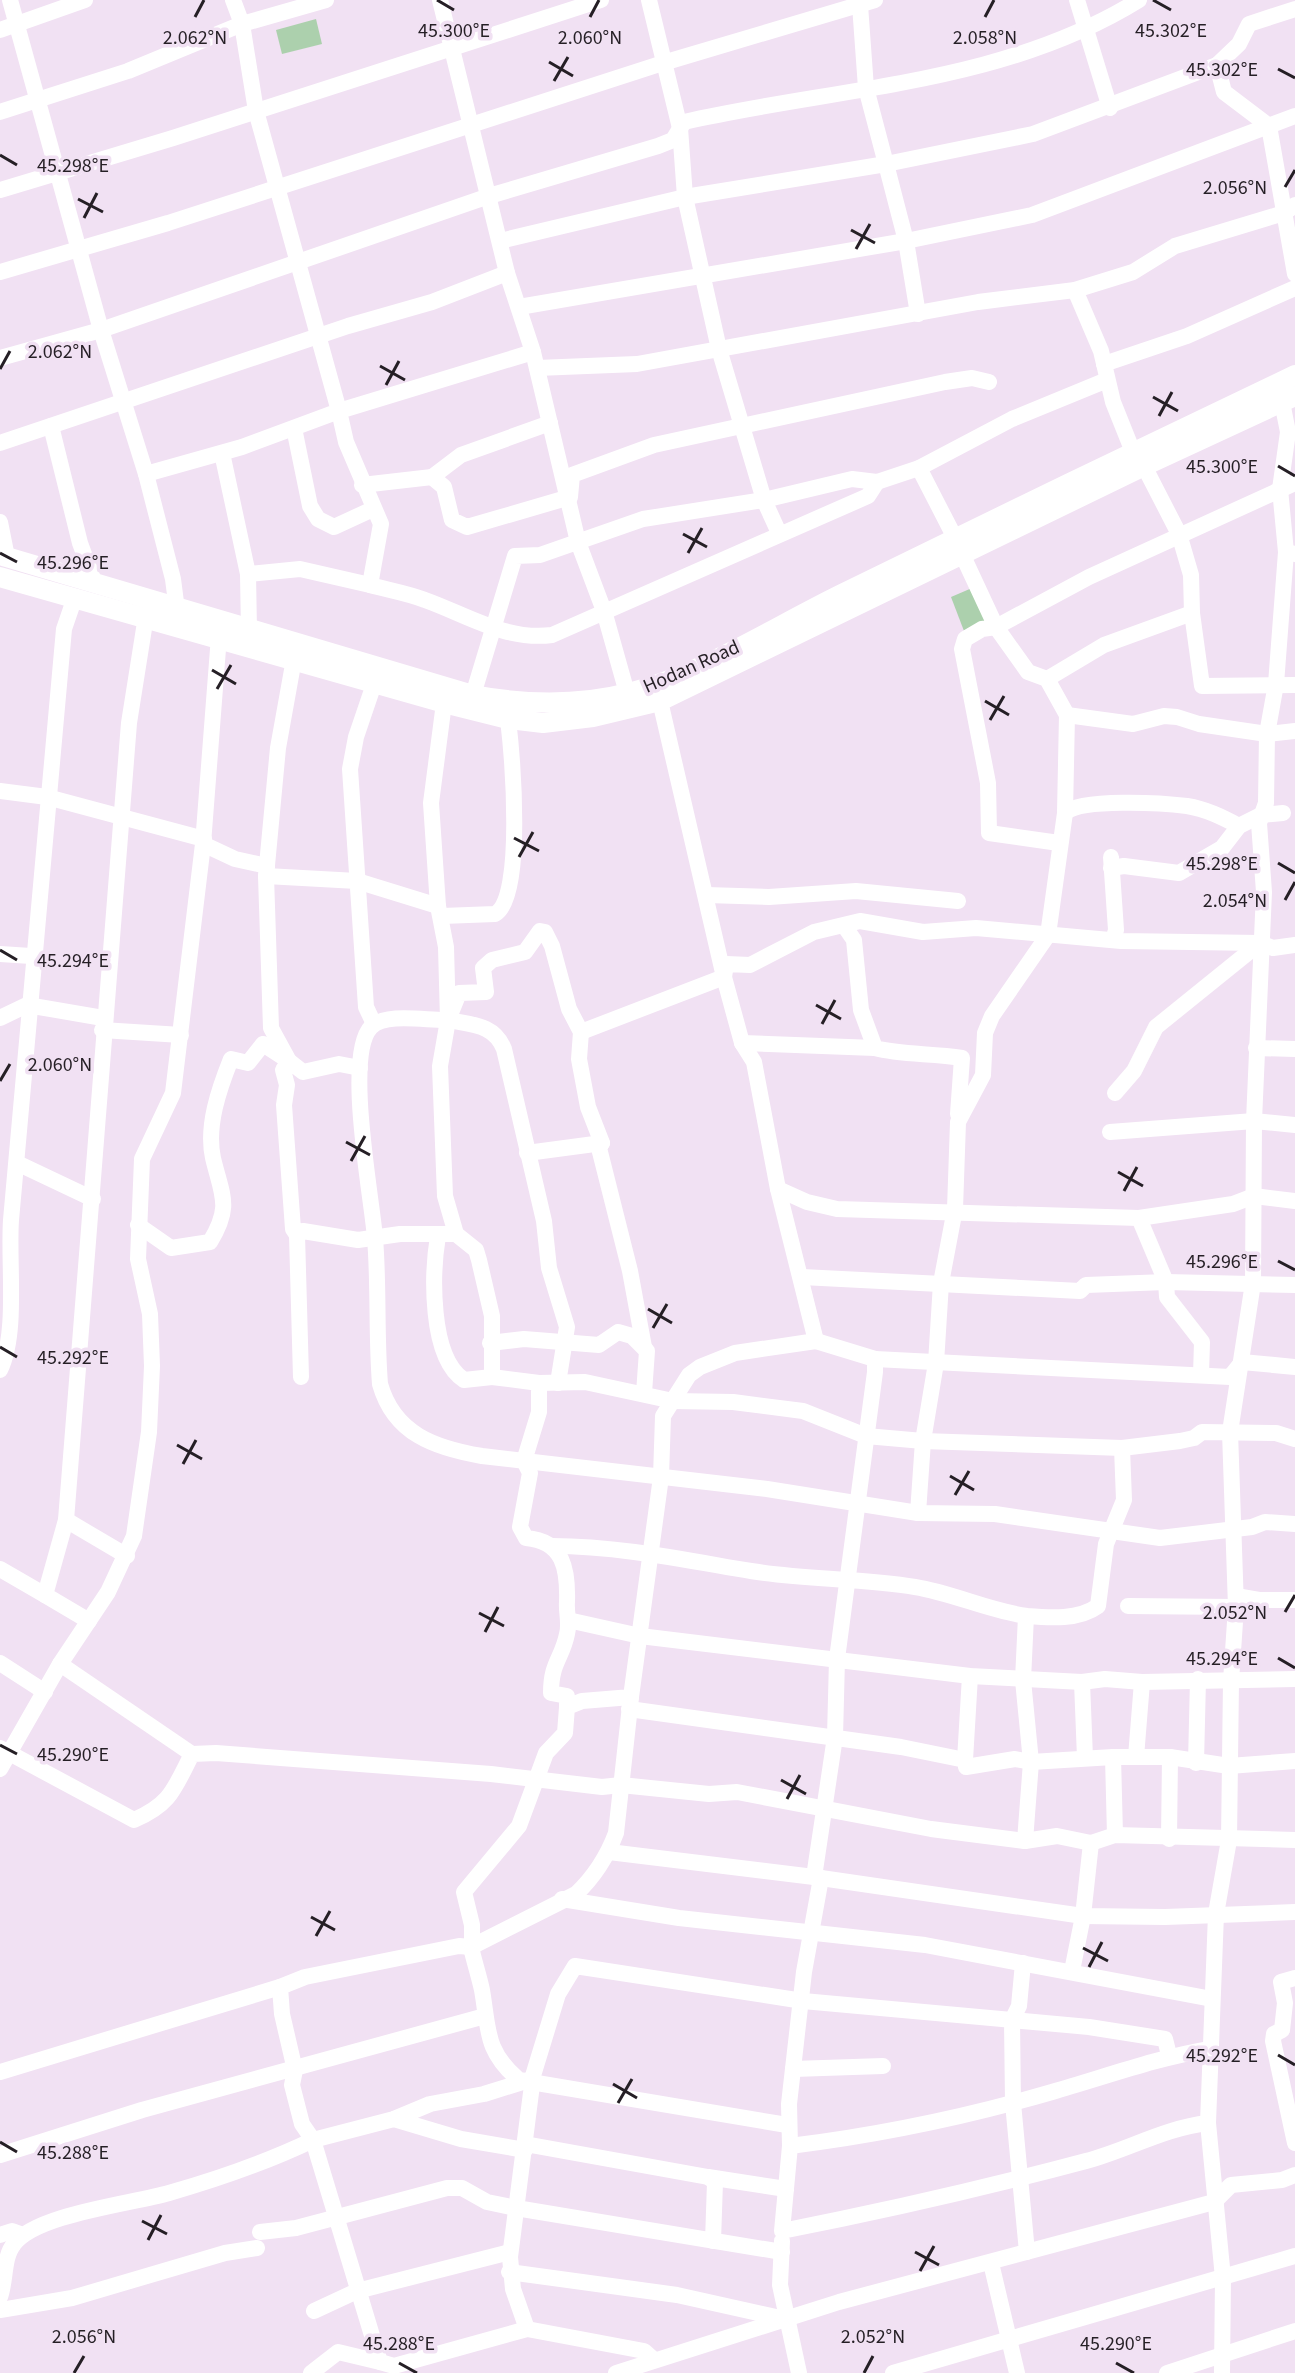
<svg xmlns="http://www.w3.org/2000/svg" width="1295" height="2373" viewBox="0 0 1295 2373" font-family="'Source Sans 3',sans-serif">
  <rect width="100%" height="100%" fill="#f1e1f3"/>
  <g fill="#acd0ad">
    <polygon points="316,19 322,44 282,54 276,30"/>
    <polygon points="972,588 986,622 964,631 951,597"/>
  </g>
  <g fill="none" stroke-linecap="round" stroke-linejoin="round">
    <g stroke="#fff" stroke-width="16">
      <polyline points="10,0 101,330 146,474 173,579 177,610"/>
      <polyline points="440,0 507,273 533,352 578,542 604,611 627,693"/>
      <polyline points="649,0 680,128 685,197 719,349 764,500 779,533"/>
      <polyline points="863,0 860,5 866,88 886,164 1033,134 1217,65"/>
      <polyline points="1077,0 1110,108"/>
      <polyline points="1295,9 1249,24 1239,44 1217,65 1224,92 1269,126 1295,274"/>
      <polyline points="0,30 85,0"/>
      <polyline points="0,112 128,71 242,24 326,0"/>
      <polyline points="0,190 173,138 601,0"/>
      <polyline points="500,241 685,197 886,164 906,241 918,314"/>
      <polyline points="0,272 168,223 663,63 875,0"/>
      <polyline points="1075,290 1101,351 1113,402 1133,452"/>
      <polyline points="519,307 906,241 1032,215 1295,116"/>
      <path d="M533,352L339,411L346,442L381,524L370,585C388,590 407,593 425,600C467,615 506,641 552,635L868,496L877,482"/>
      <path d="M0,358L101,330L489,196L658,146L673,140L684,122C837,87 1002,85 1139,0"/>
      <polyline points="1104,364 1187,336 1295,288"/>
      <polyline points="537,368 637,364 978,302 1075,290 1133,272 1175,246 1284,213 1295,205"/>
      <polyline points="1282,402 1288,432 1280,489 1286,552 1295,554"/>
      <polyline points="51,426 80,543 95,584"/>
      <polyline points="294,428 310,506 318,519 334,527 373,509"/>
      <polyline points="0,443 348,326 432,302 507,273"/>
      <polyline points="222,453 248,574 249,631"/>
      <polyline points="1144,466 1179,534 1191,575 1192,613 1202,686 1295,685"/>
      <polyline points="919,468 1012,419 1107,380"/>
      <polyline points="146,474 242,447 339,411 256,111 242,24 233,0"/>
      <polyline points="432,477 444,487 452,520 467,527 570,497 572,475 654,445 945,382 972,378 989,382"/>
      <polyline points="362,485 432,477 461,455 550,423"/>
      <polyline points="0,522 7,557"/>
      <polyline points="962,554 996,627 982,629 965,639 962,649 988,783 989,833 1059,843"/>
      <polyline points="248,574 300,569 370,585"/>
      <polyline points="1047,679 1104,645 1192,613"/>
      <polyline points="473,695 515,556 540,555 643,519 764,500 852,479 877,482 919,468 955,538"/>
      <path d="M444,703L431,803L438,906L446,947L448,1020L440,1066L445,1196L456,1234L476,1250L479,1260L492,1316V1377L539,1383V1412L524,1461L530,1473L520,1527L526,1538C564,1541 568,1570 567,1602C566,1612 570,1623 567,1634C562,1659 551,1662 551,1693L567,1696V1707"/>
      <polyline points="1067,715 1133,724 1164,716 1177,717 1199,724 1267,734 1295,731"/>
      <polyline points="0,791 47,797 204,839"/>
      <path d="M1065,813C1081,798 1163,803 1187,806C1206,809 1222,817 1239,826"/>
      <polyline points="203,844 235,859 267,866"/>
      <polyline points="1111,857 1116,930 1113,940"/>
      <polyline points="1111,868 1124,866 1179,873 1222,848 1239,826 1261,815 1283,813"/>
      <polyline points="266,876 357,881 438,906"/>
      <polyline points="706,895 769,897 856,891 958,901"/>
      <path d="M442,916L495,914C525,898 512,753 508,719"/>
      <path d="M845,927L854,940L861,1010L875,1048C900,1055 933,1053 962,1058L958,1114"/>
      <polyline points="0,954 31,956"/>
      <polyline points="0,1018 27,1005 103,1018"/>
      <path d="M448,1020C472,1025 494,1024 504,1049L544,1221L549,1268L567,1327L558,1383"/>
      <polyline points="374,1024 366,1007 350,769 356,737 374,684"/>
      <polyline points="102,1030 181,1035"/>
      <polyline points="581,1032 724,977 726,964 750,965 814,932 860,921 923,932 976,928 1121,941 1260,943 1273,948 1295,945"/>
      <polyline points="742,1043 875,1048"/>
      <polyline points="1256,1048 1295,1049"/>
      <polyline points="360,1068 339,1064 303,1072 289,1061 283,1070 287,1085 284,1105 293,1229 297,1235 303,1231 358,1240 400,1234 456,1234"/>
      <polyline points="1115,1093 1134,1071 1156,1027 1260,943"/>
      <polyline points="1110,1132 1254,1121 1295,1125"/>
      <path d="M602,1143L588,1107L579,1059L581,1032L569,1009L552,946L545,932L540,931L525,952L492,960L483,968L486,992L459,993L448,1020C428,1021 386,1012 371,1027C344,1055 372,1198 375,1238C379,1286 376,1335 380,1384C394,1434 435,1448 482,1456L767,1489L918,1513L995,1514L1160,1538L1252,1527L1265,1522L1295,1524"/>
      <polyline points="527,1153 602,1143 599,1148 630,1271 644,1347"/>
      <polyline points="17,1163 93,1199"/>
      <polyline points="778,1189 807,1202 837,1209 1139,1218 1233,1204 1254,1196 1295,1201"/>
      <polyline points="1139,1218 1166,1282 1167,1297 1202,1342 1201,1375"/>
      <path d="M138,1225L171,1248L210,1242C232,1206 222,1196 213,1158C206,1126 219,1089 231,1059L248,1063L263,1044L289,1061L271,1028L266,876L278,748L294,659"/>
      <polyline points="297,1235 301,1377"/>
      <path d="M438,1236C432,1272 429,1357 464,1380L492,1377"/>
      <polyline points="802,1277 1080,1291 1086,1285 1166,1282 1295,1285"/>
      <path d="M816,1341L875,1359V1372L837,1659L835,1737L814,1877L821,1878L804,1972L789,2104L790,2146L782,2231C884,2211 985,2188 1086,2161C1128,2150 1164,2128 1208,2123"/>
      <polyline points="490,1343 524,1339 599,1345 618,1332 632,1336 647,1351 644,1393"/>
      <polyline points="875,1359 1230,1377 1242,1362 1295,1367"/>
      <path d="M0,1370C18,1333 8,1263 11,1220C28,1023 45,826 64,629L75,597"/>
      <polyline points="539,1383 585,1382 673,1401 733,1402 803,1411 866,1436 923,1441 1122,1448 1180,1441 1194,1438 1202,1432 1276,1433 1295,1439"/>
      <polyline points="918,1513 923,1441 936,1363 941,1283 955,1209 958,1122 983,1075 985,1033 992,1016 1048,935 1065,813 1067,715 1047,679 1028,672 996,627 1089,577 1295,483"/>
      <polyline points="66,1520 127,1556"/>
      <path d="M552,1546C619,1546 685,1560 751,1571C805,1580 861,1578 915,1587C953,1593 989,1611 1027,1616C1050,1618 1079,1620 1098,1606L1106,1544L1124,1500L1122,1448"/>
      <polyline points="0,1569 45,1595"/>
      <polyline points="1236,1596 1259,1600 1295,1600"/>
      <polyline points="1128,1606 1236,1607"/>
      <polyline points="568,1620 640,1636 970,1676 1082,1682 1105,1679 1142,1682 1295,1679"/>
      <polyline points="89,1621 45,1595 66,1520 129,723 146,616"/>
      <polyline points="0,1663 45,1692"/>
      <polyline points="60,1664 192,1754"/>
      <polyline points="1082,1682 1085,1758"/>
      <polyline points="629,1709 901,1747 965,1760 966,1767 1015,1759 1031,1762 1113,1757 1170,1757 1229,1766 1295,1761"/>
      <path d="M0,1748L134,1820C171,1804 174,1789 192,1754L216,1753L491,1774L602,1787L621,1785L709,1794L737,1792L931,1829L1025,1841L1057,1836L1091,1843L1115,1835L1295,1840"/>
      <polyline points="1113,1757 1115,1835"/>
      <polyline points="1136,1757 1142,1682"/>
      <polyline points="965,1760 970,1676"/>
      <polyline points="1196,1763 1198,1679"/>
      <polyline points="0,1769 60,1664 108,1592 134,1536 149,1432 152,1366 150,1314 138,1259 142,1159 173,1093 203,844 219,636"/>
      <polyline points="1169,1839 1170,1757"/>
      <polyline points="1025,1841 1031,1762 1023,1680 1026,1616"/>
      <polyline points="609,1852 814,1877"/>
      <polyline points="821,1878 1083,1916 1165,1917 1295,1912"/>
      <polyline points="562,1899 679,1918 925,1945 1212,1999"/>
      <polyline points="472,1946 472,1925 464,1892 519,1826 546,1753 565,1733 567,1707 582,1701 631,1697 661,1477 663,1416 689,1375 700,1367 735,1353 816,1341 778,1189 754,1062 742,1043 724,977 660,701"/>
      <path d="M471,1947C474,1961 479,1976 482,1990C489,2031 485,2051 519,2080L787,2125"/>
      <polyline points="1023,1963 1019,2006 1012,2020 1013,2103 1027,2252"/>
      <polyline points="1072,1971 1083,1916 1091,1843"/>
      <polyline points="1295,1978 1281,1982 1285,2003 1282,2030 1274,2034 1273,2041 1295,2143"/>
      <polyline points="793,2069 883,2066"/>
      <polyline points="0,2072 280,1987"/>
      <polyline points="394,2119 461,2139 525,2150"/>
      <polyline points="525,2144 708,2177 715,2182 713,2241"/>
      <path d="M790,2146C879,2135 966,2117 1052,2092C1105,2077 1156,2058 1210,2049"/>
      <polyline points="0,2155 142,2110 485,2016"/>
      <polyline points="708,2177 786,2189"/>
      <polyline points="260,2232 296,2228 447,2188 462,2188 487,2202 516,2208 782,2252"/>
      <polyline points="0,2235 12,2231 23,2235"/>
      <polyline points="782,2241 780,2285 799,2373"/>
      <polyline points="991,2263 1017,2373"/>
      <polyline points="509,2272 677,2295 785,2319"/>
      <path d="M0,2297C6,2281 3,2257 14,2244C37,2214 131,2204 169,2193C218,2179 267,2162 313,2140L302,2124L292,2085L295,2070L282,2014L280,1987L305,1977L459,1946L471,1947L576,1894C595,1876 607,1857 616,1833L631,1697"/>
      <polyline points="0,2310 72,2298 225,2253 257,2248"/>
      <polyline points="314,2311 357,2291 510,2252"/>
      <polyline points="527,2329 513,2289 510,2257 532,2085"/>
      <polyline points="653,2359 644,2351 527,2329 394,2366 380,2362 313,2140 394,2119 430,2104 484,2094 532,2079 558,1994 575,1966 803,2001 1089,2027 1165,2039 1169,2055"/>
      <polyline points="311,2373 338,2352 380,2362"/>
      <polyline points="616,2373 839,2302 1214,2202 1231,2185 1282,2180 1295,2175"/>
      <polyline points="893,2373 1295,2256"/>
      <polyline points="1167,2373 1295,2331"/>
      <polyline points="1222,2373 1223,2278 1208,2123 1216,1914 1229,1840 1231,1681 1236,1607 1230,1432 1253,1283 1254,1121 1264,892 1259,823 1266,803 1267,734 1276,684 1286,552"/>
    </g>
    <g stroke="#fff" stroke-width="20">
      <path d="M0,555L473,695C526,705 577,706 629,693C705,673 777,625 848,591C997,518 1145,446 1295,375"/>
      <polyline points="0,577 444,703 508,719 543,723 593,717 660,701 1144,466 1295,396"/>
    </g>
  </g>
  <path fill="none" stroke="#251f25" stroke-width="3" d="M437,0L454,10M1153,0L1171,10M195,17L204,0M590,17L599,0M985,17L994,0M549,62L573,76M1278,69L1295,78M554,81L568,57M0,155L17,165M1285,187L1295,170M78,199L103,212M84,218L97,193M851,230L875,243M856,249L870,224M380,366L405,380M0,369L10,351M386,385L399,361M1153,397L1178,411M1159,416L1172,392M1278,466L1295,476M683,534L707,547M0,553L17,562M688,553L702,528M212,670L236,684M217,689L231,665M985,701L1009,715M990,720L1004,696M514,838L539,851M519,857L533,832M1278,863L1295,873M1285,900L1295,882M0,950L17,960M816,1005L841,1019M822,1024L835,1000M0,1081L10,1064M346,1142L370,1155M351,1161L365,1136M1118,1172L1143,1186M1124,1191L1137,1167M1278,1261L1295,1270M648,1309L672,1323M653,1328L667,1304M0,1347L17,1357M177,1445L202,1459M183,1464L196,1440M950,1476L974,1490M955,1495L969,1471M1285,1612L1295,1595M479,1613L504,1626M485,1632L498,1607M1278,1658L1295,1668M0,1745L17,1754M781,1780L806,1794M787,1799L800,1775M311,1917L335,1930M316,1936L330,1911M1083,1948L1108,1961M1089,1967L1102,1942M1278,2055L1295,2065M613,2084L637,2098M618,2103L632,2079M0,2142L17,2152M142,2221L167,2234M148,2240L161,2215M915,2252L939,2265M920,2271L934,2246M399,2363L417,2373M1116,2363L1134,2373M74,2373L84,2356M864,2373L873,2356"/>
  <g text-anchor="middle" stroke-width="7" stroke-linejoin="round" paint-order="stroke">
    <g font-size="20" fill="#251f25" stroke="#f1e1f3">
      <text transform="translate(691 666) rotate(-24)" y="7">Hodan Road</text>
    </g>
  </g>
  <g font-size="20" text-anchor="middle" fill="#251f25" stroke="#f1e1f3" stroke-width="7" stroke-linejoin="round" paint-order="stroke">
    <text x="1171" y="37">45.302°E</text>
    <text x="454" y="37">45.300°E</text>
    <text x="195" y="44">2.062°N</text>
    <text x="590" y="44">2.060°N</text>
    <text x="985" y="44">2.058°N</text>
    <text x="1222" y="76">45.302°E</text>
    <text x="73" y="172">45.298°E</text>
    <text x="1235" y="194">2.056°N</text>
    <text x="60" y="358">2.062°N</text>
    <text x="1222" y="473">45.300°E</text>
    <text x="73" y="569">45.296°E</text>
    <text x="1222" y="870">45.298°E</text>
    <text x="1235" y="907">2.054°N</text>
    <text x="73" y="967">45.294°E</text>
    <text x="60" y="1071">2.060°N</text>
    <text x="1222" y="1268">45.296°E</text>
    <text x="73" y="1364">45.292°E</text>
    <text x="1235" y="1619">2.052°N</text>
    <text x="1222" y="1665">45.294°E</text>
    <text x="73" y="1761">45.290°E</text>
    <text x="1222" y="2062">45.292°E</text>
    <text x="73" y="2159">45.288°E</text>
    <text x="84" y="2343">2.056°N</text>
    <text x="873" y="2343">2.052°N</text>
    <text x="399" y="2350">45.288°E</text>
    <text x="1116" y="2350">45.290°E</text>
  </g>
</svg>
